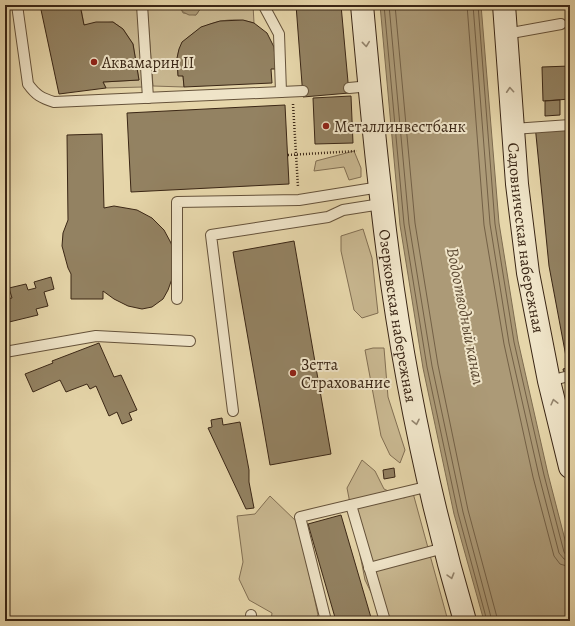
<svg xmlns="http://www.w3.org/2000/svg" width="575" height="626" viewBox="0 0 575 626" font-family="Alegreya,serif">
  <rect width="100%" height="100%" fill="#e6d6aa"/>
  <filter id="stains"><feTurbulence type="fractalNoise" baseFrequency=".005" numOctaves="4"/><feColorMatrix values="0 0 0 0 .2 0 0 0 0 .09 0 0 0 0 .02 0 0 0 .5 -.17"/></filter>
  <radialGradient id="worn" r=".72"><stop offset=".6" stop-color="#630" stop-opacity="0"/><stop offset="1" stop-color="#630" stop-opacity=".3"/></radialGradient>
  <g fill="#c9b891" stroke="#826f53">
    <polygon points="86,5 137,5 143,87 106,88 103,82 139,80 133,44 123,29 113,22 84,25 81,8"/>
    <path d="M147,5H179L183,13L196,15L203,5H253L254,23C231,16 208,21 190,36C185,40 182,42 180,48C176,56 177,66 178,75L183,76L184,87L153,86Z"/>
    <polygon points="354,151 361,168 361,177 349,180 344,167 314,171 316,161"/>
    <polygon points="363,229 372,258 378,313 362,318 354,310 341,251 341,236"/>
    <polygon points="373,348 384,348 388,397 405,450 400,463 390,455 381,436 365,350"/>
    <polygon points="362,460 375,471 384,489 404,498 413,493 448,621 385,621 365,580 347,488"/>
    <polygon points="270,496 298,523 318,615 313,621 271,621 272,613 249,600 239,579 243,562 237,516 255,514"/>
  </g>
  <g fill="#ac9a77" stroke="#7e6c50">
    <polygon points="179,5 203,5 196,15 189,15 183,12"/>
    <polygon points="380,5 481,5 499,223 518,341 548,474 570,559 570,621 484,621 454,514 423,368 400,225"/>
  </g>
  <g fill="none" stroke-linecap="round" stroke-linejoin="round">
    <g stroke="#736046" stroke-width="1">
      <polyline points="384,5 404,224 427,367 458,513 487,621"/>
      <polyline points="389,5 409,224 432,366 463,512 492,621"/>
      <polyline points="395,5 415,223 438,365 468,510 498,621"/>
      <polyline points="467,5 484,225 504,344 533,477 554,556 560,564 570,567"/>
      <polyline points="473,5 490,224 509,343 539,476 559,553 564,559 570,561"/>
      <polyline points="478,5 495,224 514,342 544,475 564,552 566,555 570,556"/>
    </g>
  </g>
  <g fill="#938262" stroke="#3a2615">
    <polygon points="40,5 80,5 84,25 96,22 113,22 123,29 133,44 139,80 103,82 106,88 59,94"/>
    <polygon points="296,5 341,5 349,93 303,97"/>
    <polygon points="243,20 254,23 267,33 274,47 276,69 271,69 272,83 184,87 183,76 178,76 177,58 179,49 182,42 201,27 210,24 220,21"/>
    <polygon points="570,66 570,99 543,101 542,67"/>
    <polygon points="351,96 353,143 315,144 313,98"/>
    <polygon points="560,100 560,115 545,116 545,101"/>
    <polygon points="285,105 289,184 131,192 127,113"/>
    <polygon points="570,123 570,362 567,362 549,266 535,125"/>
    <polygon points="102,134 104,208 114,206 137,210 152,218 164,230 171,243 174,254 173,276 168,290 163,299 152,307 142,309 128,306 114,299 103,291 103,299 71,299 71,274 68,268 62,246 63,233 68,220 67,135"/>
    <polygon points="294,241 331,454 270,465 233,252"/>
    <polygon points="51,277 54,289 44,292 48,306 36,309 38,315 5,323 5,299 12,298 9,288 26,284 28,290 36,288 34,282"/>
    <polygon points="99,343 114,377 121,375 137,410 129,413 132,420 122,424 117,412 109,416 96,386 90,389 87,384 66,392 60,380 33,392 25,374 53,363 52,361"/>
    <polygon points="570,367 570,400 563,369"/>
    <polygon points="222,418 223,425 240,422 249,470 249,482 254,508 246,509 208,428 212,427 211,420"/>
    <polygon points="394,468 395,477 384,479 383,470"/>
    <polygon points="341,515 372,621 336,621 308,524"/>
  </g>
  <g fill="none" stroke-linecap="round" stroke-linejoin="round">
    <g stroke="#65523a" stroke-width="12">
      <g id="lane">
        <path d="M17,5L28,84C36,95 41,98 54,102L303,91"/>
        <polyline points="142,5 148,98"/>
        <polyline points="265,5 265,8 279,34 281,92"/>
        <polyline points="506,34 561,24"/>
        <polyline points="349,88 370,86"/>
        <polyline points="513,129 570,125"/>
        <polyline points="177,299 177,202 299,200 380,187"/>
        <polyline points="5,352 96,336 190,341"/>
        <polyline points="549,381 565,377"/>
        <polyline points="233,411 211,235 328,217 343,210 381,204"/>
        <polyline points="351,505 385,621"/>
        <polyline points="369,568 444,548"/>
        <polyline points="251,615 251,621"/>
        <polyline points="326,621 300,517 430,486"/>
      </g>
    </g>
    <g stroke="#3a2615" stroke-width="24">
      <g id="secondary">
        <path id="s1" d="M362,5C368,72 374,139 382,205C398,346 425,485 465,621"/>
        <path id="s2" d="M504,5L517,184L528,273L549,381L570,467"/>
      </g>
    </g>
    <g stroke="#3a2615" stroke-width="2.5" stroke-dasharray="1 2" stroke-linecap="butt">
      <polyline points="293,104 298,187"/>
      <polyline points="288,155 357,151"/>
    </g>
    <use href="#lane" stroke="#efe4c8" stroke-width="10"/>
    <use href="#secondary" stroke="#efe4c8" stroke-width="22"/>
  </g>
  <defs><path id="oneway-chevron" d="M-2-3.5L2.5 0L-2 3.5" fill="none" stroke-width="1.6" stroke-linecap="round" stroke-linejoin="round"/></defs>
  <g stroke="#94856e">
    <use href="#oneway-chevron" transform="translate(366 44) rotate(84)"/>
    <use href="#oneway-chevron" transform="translate(510 90) rotate(-94)"/>
    <use href="#oneway-chevron" transform="translate(554 402) rotate(-104)"/>
    <use href="#oneway-chevron" transform="translate(416 422) rotate(78)"/>
    <use href="#oneway-chevron" transform="translate(451 576) rotate(74)"/>
  </g>
  <g fill="#8f2418" stroke="#efe4c8" stroke-width="1.5">
    <circle cx="94" cy="62" r="4"/>
    <circle cx="326" cy="126" r="4"/>
    <circle cx="293" cy="373" r="4"/>
  </g>
  <g text-anchor="middle" stroke-width="4" stroke-linejoin="round" paint-order="stroke">
    <g font-size="16" fill="#3a2615" stroke="#efe4c8" text-anchor="start">
      <text x="102" y="68">Аквамарин II</text>
      <text x="334" y="132">Металлинвестбанк</text>
      <text x="301" y="370">Зетта<tspan x="301" dy="18">Страхование</tspan></text>
    </g>
    <g font-size="16" fill="#3a2615" stroke="#efe4c8">
      <text dy="6" stroke="none"><textPath href="#s2" startOffset="234">Садовническая набережная</textPath></text>
      <text dy="6" stroke="none"><textPath href="#s1" startOffset="313">Озерковская набережная</textPath></text>
    </g>
    <g font-size="17" font-style="italic" fill="#5c4932" stroke="#efe4c8">
      <text transform="translate(466 316) rotate(79)" y="6">Водоотводный канал</text>
    </g>
  </g>
  <rect width="575" height="626" fill="none" stroke="#e6d6aa" stroke-width="20"/>
  <rect x="6" y="6" width="563" height="614" fill="none" stroke="#3a2615" stroke-width="2"/>
  <rect x="10" y="10" width="555" height="606" fill="none" stroke="#3a2615"/>
  <rect width="100%" height="100%" filter="url(#stains)"/>
  <rect width="100%" height="100%" fill="url(#worn)"/>
</svg>
